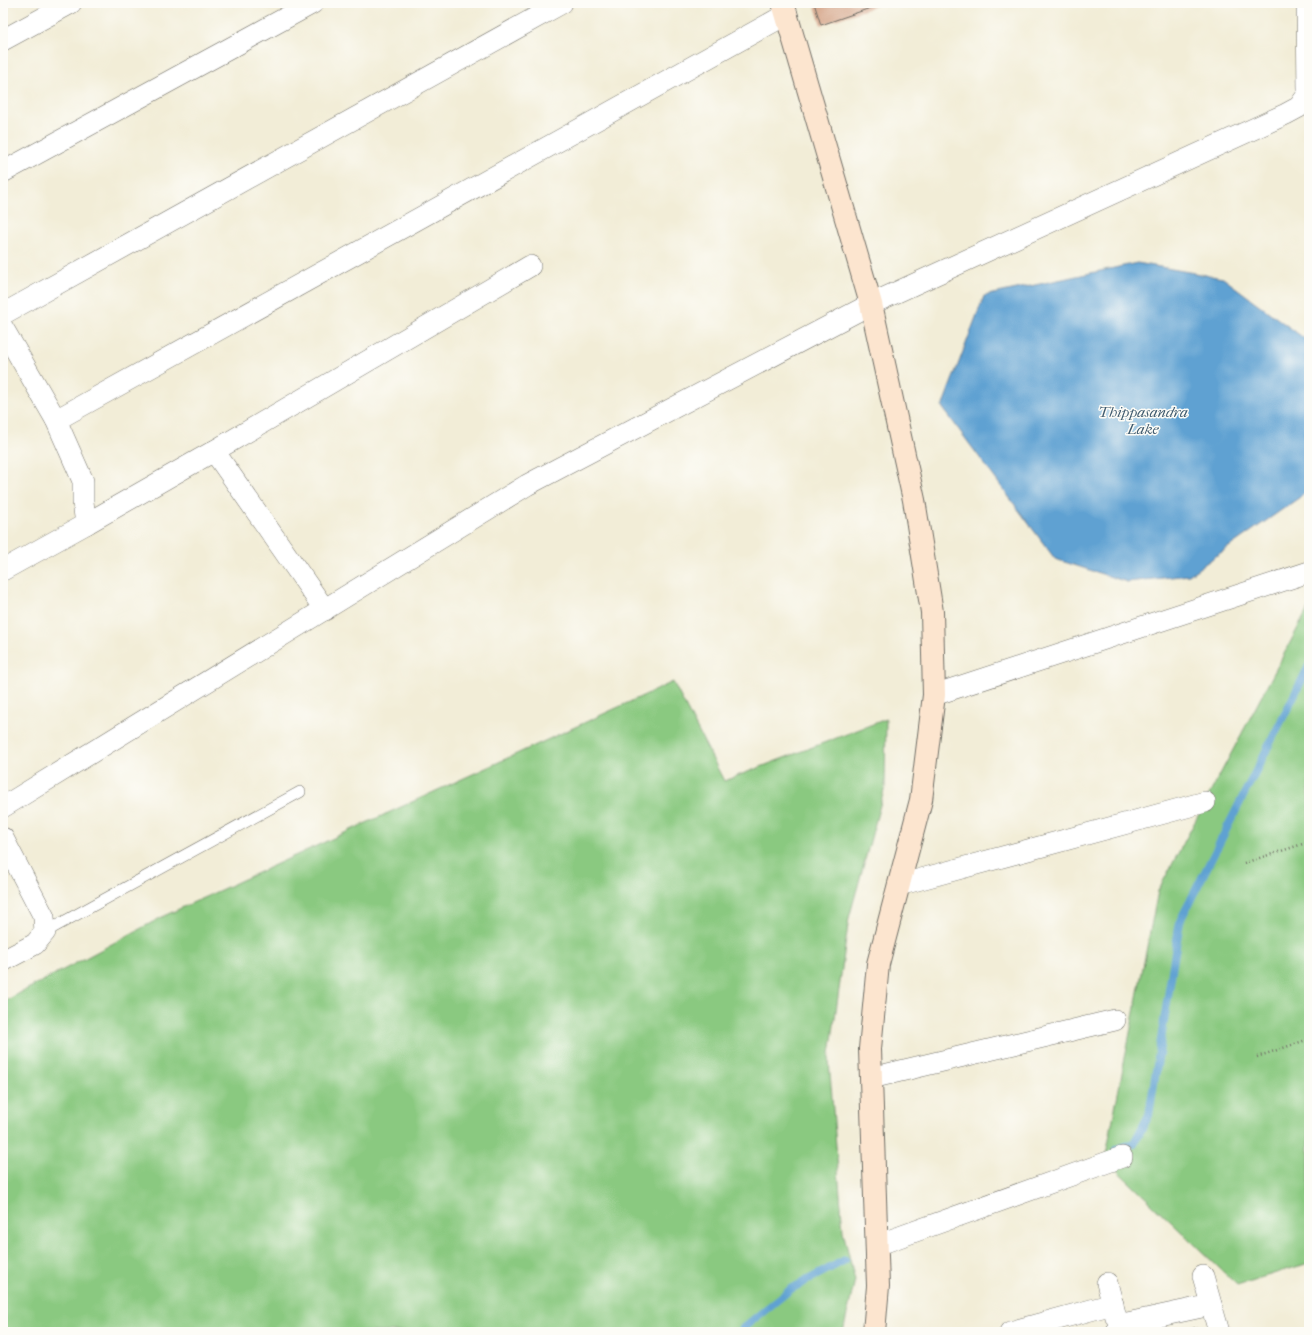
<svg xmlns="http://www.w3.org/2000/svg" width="1312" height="1335" viewBox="0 0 1312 1335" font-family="'IM FELL French Canon',serif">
  <rect width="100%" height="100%" fill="#fdfcf7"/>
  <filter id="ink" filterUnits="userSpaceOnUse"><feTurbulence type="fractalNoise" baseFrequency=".025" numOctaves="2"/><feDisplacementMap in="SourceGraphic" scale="8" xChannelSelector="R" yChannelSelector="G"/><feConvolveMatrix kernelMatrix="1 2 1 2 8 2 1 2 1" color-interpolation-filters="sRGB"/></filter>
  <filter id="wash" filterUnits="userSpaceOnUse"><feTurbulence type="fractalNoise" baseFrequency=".012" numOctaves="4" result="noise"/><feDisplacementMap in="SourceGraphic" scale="16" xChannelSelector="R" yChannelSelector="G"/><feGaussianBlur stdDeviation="0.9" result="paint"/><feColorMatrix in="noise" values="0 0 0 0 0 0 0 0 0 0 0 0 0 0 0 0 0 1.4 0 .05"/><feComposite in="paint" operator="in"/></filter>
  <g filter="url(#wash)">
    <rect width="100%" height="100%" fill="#f2edd7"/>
    <g fill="#8ac980" stroke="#5a7a56">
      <polygon points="1309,607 1309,1263 1237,1285 1105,1159 1158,891"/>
      <polygon points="673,682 724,781 886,719 885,787 849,918 829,1061 843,1231 855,1280 843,1332 3,1332 3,1002 166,915"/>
    </g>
    <polygon fill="#5ea1d2" stroke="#44667e" points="1137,263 1223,278 1309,342 1309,486 1303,495 1189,575 1127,582 1055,559 942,407 984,296"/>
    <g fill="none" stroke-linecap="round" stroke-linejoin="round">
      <g stroke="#5ea1d2" stroke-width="8">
        <polyline points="1116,1150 1134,1143 1149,1115 1180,921 1309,666"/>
        <polyline points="741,1332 743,1328 791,1289 845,1260"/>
      </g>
    </g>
    <g id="blocks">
      <g fill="#d8ab91">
        <polygon points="814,3 885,3 821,25"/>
        <polygon points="1197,1327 1199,1332 1181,1332"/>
      </g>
    </g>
  </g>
  <g filter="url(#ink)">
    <use href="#blocks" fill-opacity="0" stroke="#716f67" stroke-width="1"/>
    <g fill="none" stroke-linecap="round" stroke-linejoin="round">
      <g stroke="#716f67" stroke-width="12">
        <polyline id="service" points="45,932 300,792"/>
      </g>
      <g stroke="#716f67" stroke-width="22">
        <g id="minor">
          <polyline points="3,40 71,3"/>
          <polyline points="3,172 313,3"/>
          <polyline points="3,314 562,3"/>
          <polyline points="3,328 56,420 83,481 83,502 86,524 3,570"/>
          <polyline points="56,420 787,14"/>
          <polyline points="214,451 530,266"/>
          <polyline points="86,524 214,451 325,610"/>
          <polyline points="934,695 1309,572"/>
          <polyline points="3,807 527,485 871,304 1286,114 1299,107 1308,94 1307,3"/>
          <polyline points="3,838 44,917 45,932 35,944 3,961"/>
          <polyline points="899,885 1205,802"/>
          <polyline points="871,1078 1115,1020"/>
          <polyline points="877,1245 1122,1157"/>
          <polyline points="1203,1276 1219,1332"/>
          <polyline points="1107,1283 1116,1317"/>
          <polyline points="1118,1325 1211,1305"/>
          <polyline points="1010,1332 1113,1304"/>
        </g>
      </g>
      <g stroke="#716f67" stroke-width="24">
        <polyline id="secondary" points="783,3 871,304 914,500 932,612 934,695 921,800 878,964 870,1049 878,1286 874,1332"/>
      </g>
      <g stroke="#716f67" stroke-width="2.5" stroke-dasharray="1 3" stroke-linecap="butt">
        <polyline points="1244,863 1309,842"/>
        <polyline points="1257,1057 1309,1039"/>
      </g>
      <use href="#service" stroke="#fff" stroke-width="11"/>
      <use href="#minor" stroke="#fff" stroke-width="21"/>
      <use href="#secondary" stroke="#fce5cf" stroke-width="22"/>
    </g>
  </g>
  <g text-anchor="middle" stroke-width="3" stroke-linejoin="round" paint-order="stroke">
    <g font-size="15" font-style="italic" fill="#3f5a6e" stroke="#fdfcf7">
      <text x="1143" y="417">Thippasandra<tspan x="1143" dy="17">Lake</tspan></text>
    </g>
  </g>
  <rect width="1312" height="1335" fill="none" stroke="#fdfcf7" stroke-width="16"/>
</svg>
